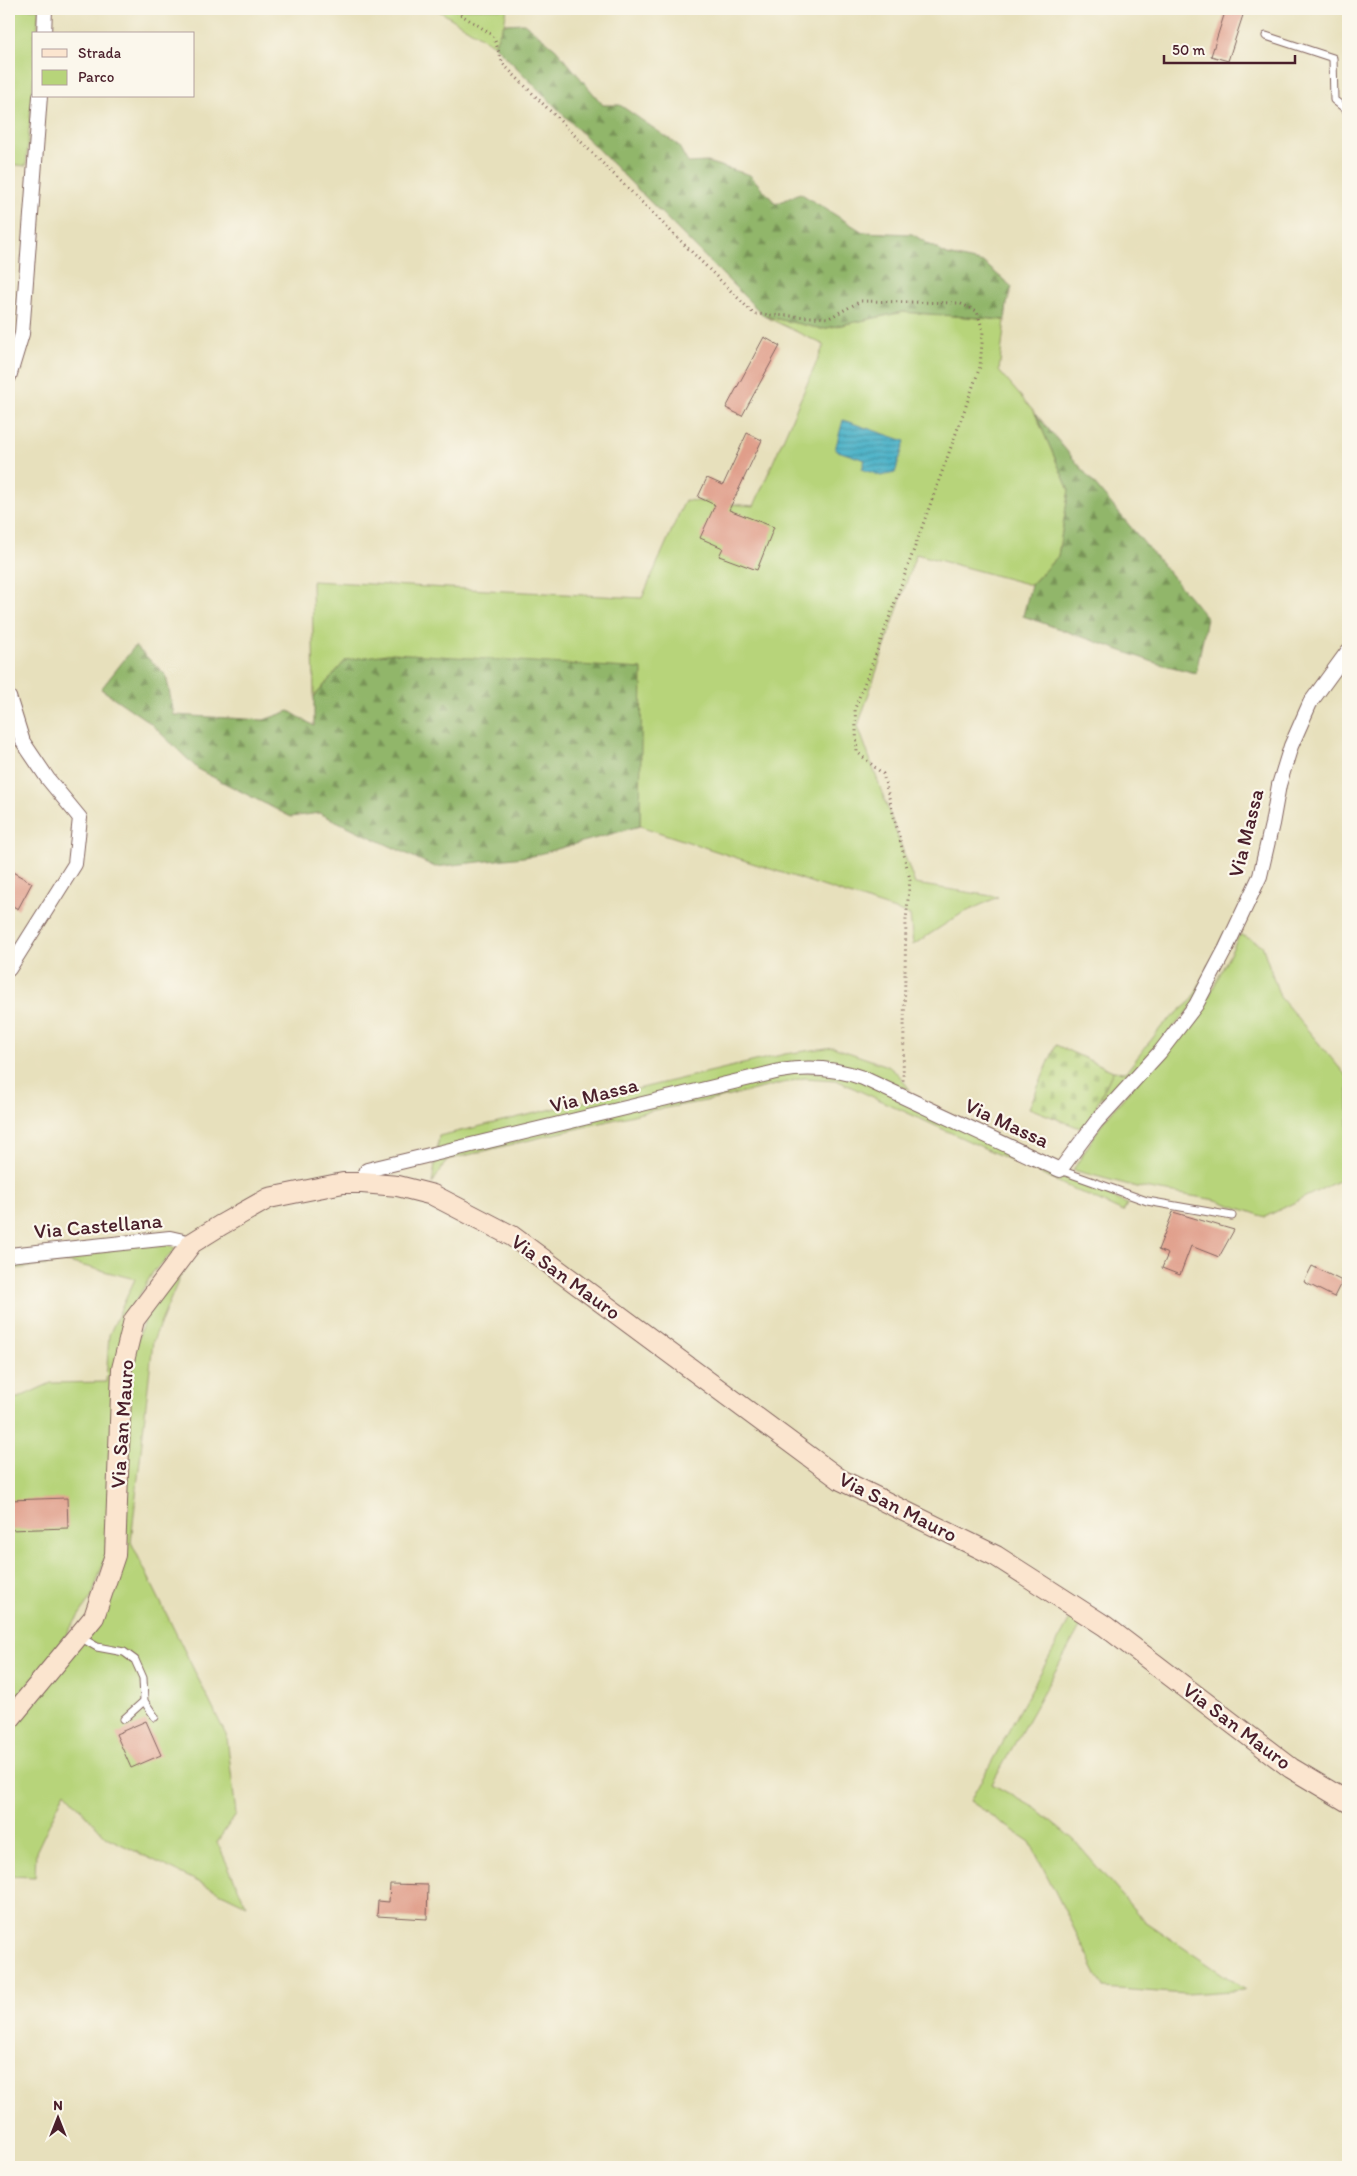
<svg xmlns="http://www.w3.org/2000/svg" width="1357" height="2176" viewBox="0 0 1357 2176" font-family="Itim,sans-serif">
  <defs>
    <pattern id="forest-firs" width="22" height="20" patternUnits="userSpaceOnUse" patternTransform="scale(1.25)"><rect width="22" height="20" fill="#91b66a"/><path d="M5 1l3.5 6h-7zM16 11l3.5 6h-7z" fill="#789357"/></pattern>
    <pattern id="cemetery-stones" width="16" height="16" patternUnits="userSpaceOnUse" patternTransform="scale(1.25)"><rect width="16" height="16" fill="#b7d47a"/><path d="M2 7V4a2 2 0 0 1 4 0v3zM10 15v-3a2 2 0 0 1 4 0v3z" fill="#9fb66a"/></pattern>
    <pattern id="water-rules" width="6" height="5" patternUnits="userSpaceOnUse" patternTransform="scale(1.25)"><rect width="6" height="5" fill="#49b1c7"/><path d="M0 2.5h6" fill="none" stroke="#3f8fa2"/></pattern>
  </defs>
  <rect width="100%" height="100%" fill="#fbf7ec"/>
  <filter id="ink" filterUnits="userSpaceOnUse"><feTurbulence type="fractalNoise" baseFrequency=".02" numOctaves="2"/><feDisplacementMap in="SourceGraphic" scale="10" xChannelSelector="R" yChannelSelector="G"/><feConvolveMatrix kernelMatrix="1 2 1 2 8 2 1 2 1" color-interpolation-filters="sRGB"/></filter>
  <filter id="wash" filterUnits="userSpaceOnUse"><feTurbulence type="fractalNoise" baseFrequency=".0096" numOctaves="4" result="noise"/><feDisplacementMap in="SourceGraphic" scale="20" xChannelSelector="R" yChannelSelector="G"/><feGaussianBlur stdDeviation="1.12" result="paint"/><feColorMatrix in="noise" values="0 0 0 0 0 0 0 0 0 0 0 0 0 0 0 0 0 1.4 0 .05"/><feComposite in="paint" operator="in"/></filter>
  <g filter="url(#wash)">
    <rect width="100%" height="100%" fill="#e7e0bc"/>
    <g fill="#b7d47a" stroke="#807a52">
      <polygon points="9,9 39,9 37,34 34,34 34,73 26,166 9,164"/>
      <polygon points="436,9 507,9 504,24 494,45"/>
      <polygon points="903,312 1005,320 999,371 1035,413 1069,490 1058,556 1031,585 916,554 858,726 915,884 998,897 961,914 913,945 910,915 640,826 641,669 346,660 314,697 312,581 642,598 685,500 754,506 824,345 764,316 822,329"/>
      <polygon points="1225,932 1231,933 1193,1005 1109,1101 1101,1097 1113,1071 1126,1072 1162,1026 1192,1000"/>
      <polygon points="1240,934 1262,945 1280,997 1348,1078 1348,1176 1265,1217 1216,1200 1137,1187 1073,1170 1103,1122 1209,996"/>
      <polygon points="833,1047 888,1066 899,1075 910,1090 832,1061 796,1063 805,1072 846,1074 923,1106 1127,1204 1123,1212 836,1080 804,1078 717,1099 654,1110 447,1160 432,1184 439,1136 785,1054"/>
      <polygon points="163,1241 176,1249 153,1272 133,1306 105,1558 92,1596 55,1651 9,1709 9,1398 18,1398 51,1383 106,1382 109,1335 135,1279 68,1262 9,1270 9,1258"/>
      <polygon points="187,1260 153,1341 131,1542 227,1737 236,1814 217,1842 246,1905 106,1837 65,1791 36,1852 35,1877 9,1876 9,1731 39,1697 111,1599 123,1556 130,1362 146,1315"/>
      <polygon points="1074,1612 1085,1618 992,1784 1035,1808 1073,1839 1144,1921 1246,1990 1186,1994 1104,1988 1030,1842 970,1801"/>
    </g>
    <g fill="url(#forest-firs)" stroke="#6e6a4a">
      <polygon points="524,23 556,49 603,105 620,105 678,145 688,163 707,162 750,175 776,204 800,193 863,232 912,234 947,255 984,263 1012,287 1007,304 1005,320 903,312 822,329 764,316 494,45 504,24"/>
      <polygon points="1035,413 1207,618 1196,673 1156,663 1023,616 1031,585 1058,556 1069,490"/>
      <polygon points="135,646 166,675 174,715 264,720 289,711 314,726 314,697 346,660 393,653 642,669 640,826 532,856 435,867 319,813 291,817 199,770 149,722 101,689"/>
    </g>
    <polygon fill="url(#cemetery-stones)" stroke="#807a52" points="1056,1045 1113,1071 1085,1130 1029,1108"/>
    <polygon fill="url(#water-rules)" stroke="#4a6879" points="843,420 905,441 895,473 881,476 862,469 865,460 835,450"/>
    <g id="blocks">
      <g fill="#e09e8a">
        <polygon points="1226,9 1245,9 1228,61 1211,56"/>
        <polygon points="764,337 780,346 742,416 726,408"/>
        <polygon points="747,433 762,440 729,510 774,527 757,570 719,556 723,548 700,538 715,505 698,497 707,478 723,485"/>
        <polygon points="9,870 32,883 18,909 9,904"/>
        <polygon points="1173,1212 1234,1230 1219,1257 1191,1246 1180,1275 1162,1268 1168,1254 1158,1250"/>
        <polygon points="1312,1266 1342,1281 1334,1297 1304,1282"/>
        <polygon points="67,1498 68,1528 9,1530 9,1500"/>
        <polygon points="146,1721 161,1755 131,1768 116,1734"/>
        <polygon points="390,1884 428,1885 427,1919 377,1916 378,1901 389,1902"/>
      </g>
    </g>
  </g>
  <g filter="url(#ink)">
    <use href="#blocks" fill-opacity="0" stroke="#81635e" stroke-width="1"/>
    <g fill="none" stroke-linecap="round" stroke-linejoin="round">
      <g stroke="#81635e" stroke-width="9">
        <g id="lane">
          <polyline points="1266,36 1333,58 1334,100 1348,111"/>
          <polyline points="1060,1170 1147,1201 1232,1216"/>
          <polyline points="80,1637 97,1647 124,1652 135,1660 143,1678 144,1701 155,1717"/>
          <polyline points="124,1719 144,1701"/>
        </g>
      </g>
      <g stroke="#81635e" stroke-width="16">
        <g id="street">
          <polyline points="44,34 45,9"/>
          <polyline points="9,377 22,334 40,96"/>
          <polyline points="9,697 23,742 48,779 80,818 75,864 9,969"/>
          <path d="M362,1183L367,1170L780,1071C809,1066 835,1068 863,1078L1060,1170L1096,1122L1160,1052L1196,1005L1226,948L1260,876L1272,824L1279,785L1291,746L1310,703L1348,651"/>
          <polyline points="9,1255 170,1238 192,1243"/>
        </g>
      </g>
      <g stroke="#81635e" stroke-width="22">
        <polyline id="secondary" points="9,1720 94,1617 115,1555 122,1369 134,1320 192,1243 221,1225 269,1198 343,1183 362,1183 398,1186 433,1195 512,1236 841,1480 996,1556 1105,1626 1291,1768 1348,1802"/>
      </g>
      <polyline stroke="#81635e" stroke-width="3" stroke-dasharray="1 4" stroke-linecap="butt" points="452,9 493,35 503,64 754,314 829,318 861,301 959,303 977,311 983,331 980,367 879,646 855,708 857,752 883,774 910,879 906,920 903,1081"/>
      <use href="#lane" stroke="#fff" stroke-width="7"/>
      <use href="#street" stroke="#fff" stroke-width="14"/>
      <use href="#secondary" stroke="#fbe5cf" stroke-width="20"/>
    </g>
  </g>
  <g text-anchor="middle" stroke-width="4.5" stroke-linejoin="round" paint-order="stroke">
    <g font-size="21" fill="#4a1f2b" stroke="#fbf7ec">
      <text transform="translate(1246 833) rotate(-76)" y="7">Via Massa</text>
      <text transform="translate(594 1095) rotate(-14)" y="7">Via Massa</text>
      <text transform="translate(1007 1123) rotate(25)" y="7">Via Massa</text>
      <text transform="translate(98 1226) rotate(-5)" y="7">Via Castellana</text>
      <text transform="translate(566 1277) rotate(36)" y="7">Via San Mauro</text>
      <text transform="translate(122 1424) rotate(-86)" y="7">Via San Mauro</text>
      <text transform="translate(898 1507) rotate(27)" y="7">Via San Mauro</text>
      <text transform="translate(1237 1726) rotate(37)" y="7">Via San Mauro</text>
    </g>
  </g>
  <rect width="1357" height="2176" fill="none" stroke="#fbf7ec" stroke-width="30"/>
  <rect x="32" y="32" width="162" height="65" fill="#fbf7ec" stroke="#b4a19f"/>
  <rect x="42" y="49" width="25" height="8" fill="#fbe5cf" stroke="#b4a19f"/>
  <text x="78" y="58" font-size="15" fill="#4a1f2b">Strada</text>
  <rect x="42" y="70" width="25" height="15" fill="#b7d47a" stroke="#b4a19f"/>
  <text x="78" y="82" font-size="15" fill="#4a1f2b">Parco</text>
  <g transform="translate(58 2118)" stroke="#fbf7ec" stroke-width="4" paint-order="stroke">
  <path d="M0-4L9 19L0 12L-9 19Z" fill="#4a1f2b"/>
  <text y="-8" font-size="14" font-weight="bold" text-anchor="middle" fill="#4a1f2b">N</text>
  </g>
  <path d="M1164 55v8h131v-8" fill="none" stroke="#4a1f2b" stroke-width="2.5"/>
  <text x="1172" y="55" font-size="15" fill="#4a1f2b" stroke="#fbf7ec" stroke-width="4" paint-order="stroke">50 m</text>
</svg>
